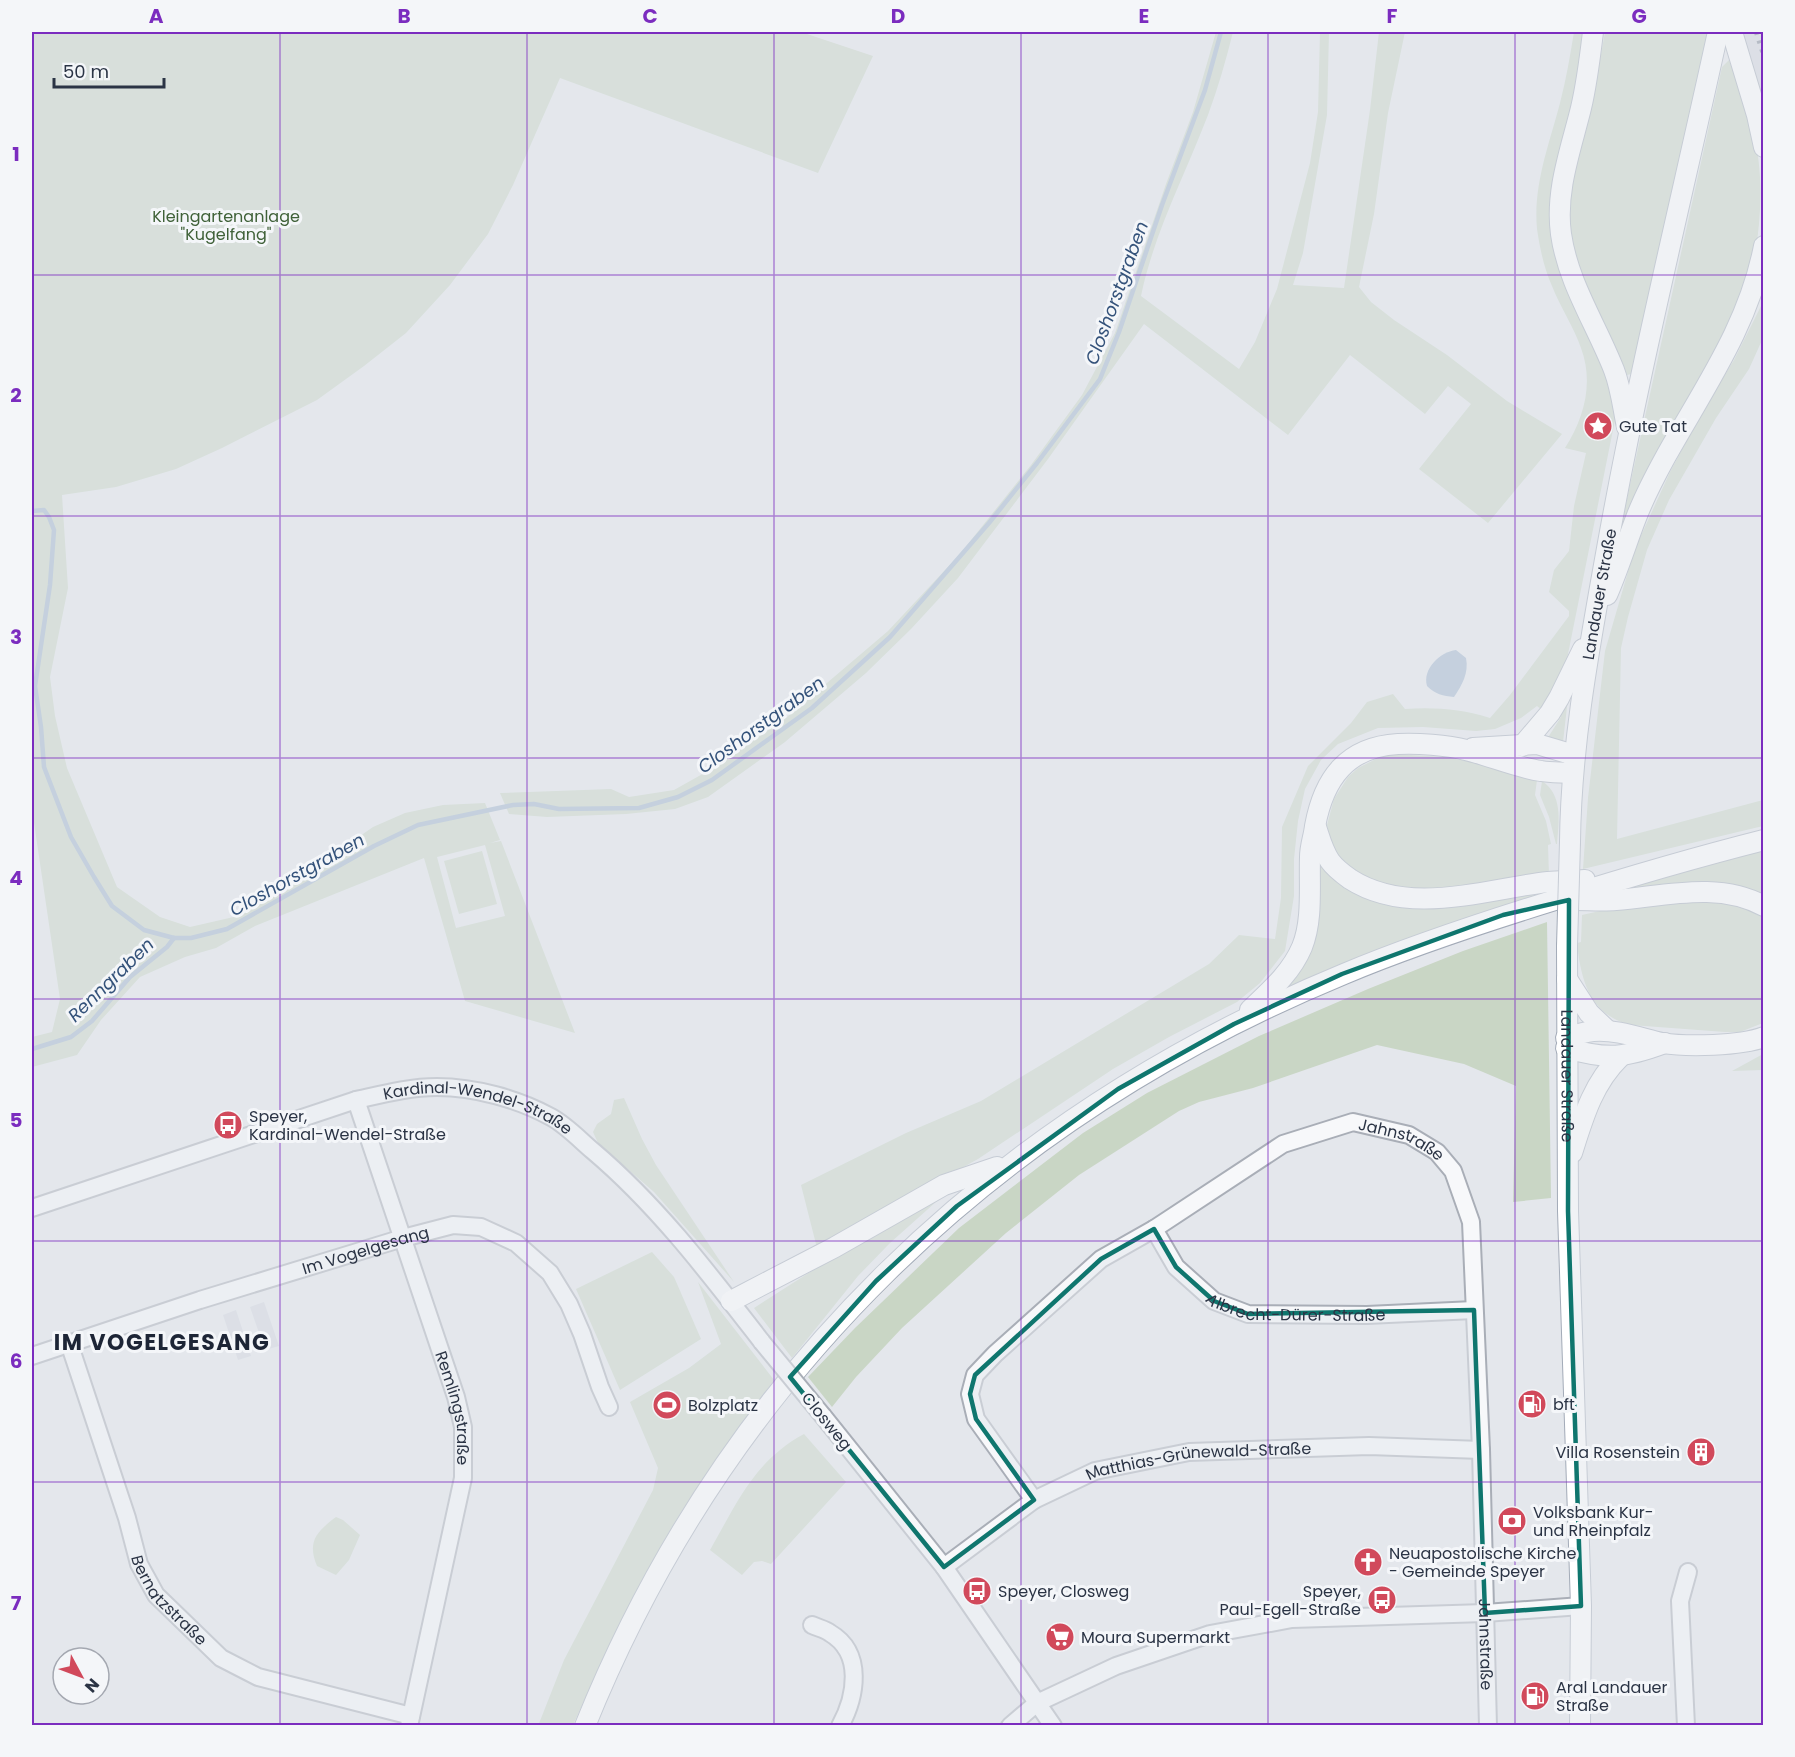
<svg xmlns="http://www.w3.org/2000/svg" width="1795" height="1757" viewBox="0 0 1795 1757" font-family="Poppins,sans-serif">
  <rect width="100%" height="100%" fill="#e4e7ec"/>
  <g fill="#d2d6de">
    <polygon points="1741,32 1763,32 1763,114"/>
    <polygon points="264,1302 279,1346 265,1350 250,1307"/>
    <polygon points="236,1310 251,1356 238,1360 223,1315"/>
  </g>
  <g fill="#c9d6c5" fill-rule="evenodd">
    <path d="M32,32H801L873,56L818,173L560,78L513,185L488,234L450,285L406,333L364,366L317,400L222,448L176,469L116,487L62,495L68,588L50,677L55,716L67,768L117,887L160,917L190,927L238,916L274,896L373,827L405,813L443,805L485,803L500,840L490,843L501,841L575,1033L465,1001L424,858L255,926L216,948L185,957L140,977L101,1020L77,1055L32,1067V1037L52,1032L60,999L32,809ZM485,845L505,916L456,928L437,857Z"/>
    <path d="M1216,32H1233C1226,60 1218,88 1208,115C1185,175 1154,233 1141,296L1239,369L1255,342L1277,289L1310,163L1318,112L1320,32H1329L1327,115L1303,253L1293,285L1344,288L1370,110L1379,32H1405L1388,113L1374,214L1359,287L1371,302L1394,320L1447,355L1507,401L1562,434L1488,523L1419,469L1471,404L1448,386L1425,414L1350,355L1288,435L1144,324L1048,459L958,578L911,629L866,673L785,742L708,797L675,809L626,814L547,817L509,814L500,793L611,789L629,797L674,790L715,767L787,717L888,631L960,554L1031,465L1082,395L1115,333L1166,184L1193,112Z"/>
    <path d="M1574,32H1588L1554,223L1611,377L1616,415L1566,664L1542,710L1537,706L1521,718L1495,729L1476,731L1423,727L1378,728L1338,744L1321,760L1305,789L1298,821L1294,859V896L1285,951L1260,983L1237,1002L1169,1037L1113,1069L978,1159L817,1248L801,1185L906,1133L981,1101L1209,964L1239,935L1275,939L1281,898L1282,827L1308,766L1351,723L1367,702L1393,694L1405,709C1434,707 1462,709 1490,718L1510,695L1569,616V611L1549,592L1554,570L1569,551L1574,506L1586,453L1565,448C1584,418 1594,383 1581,348C1574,327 1560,307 1552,286C1544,268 1540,249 1537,229C1533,185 1549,145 1560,103C1566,80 1570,56 1574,32Z"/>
    <path d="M1605,32H1711L1635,373L1627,375C1613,333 1583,294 1572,250C1562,206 1576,164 1586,121C1594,91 1600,62 1605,32Z"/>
    <path d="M1729,60C1737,83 1748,107 1753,131C1766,181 1760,233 1750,284L1617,544L1722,67Z"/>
    <polygon points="1763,294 1763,338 1749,369 1716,418 1669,500 1647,550 1628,617 1621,648 1617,839 1763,800 1763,826 1583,869 1588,798 1605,651 1634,551 1670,472 1701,414 1734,360 1761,306"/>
    <polygon points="1568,698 1563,742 1547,739 1561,717 1556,713"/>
    <polygon points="1394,754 1444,757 1491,765 1537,780 1535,795 1546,821 1551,844 1548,845 1549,875 1451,889 1404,889 1360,877 1340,862 1328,836 1327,825 1334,799 1348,777 1358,768 1380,757"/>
    <path d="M1542,781C1563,795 1559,821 1557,844H1556L1549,817L1540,795Z"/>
    <polygon points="1763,849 1763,896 1616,893 1616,890"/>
    <polygon points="482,851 497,904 459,914 444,861"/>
    <polygon points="1316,860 1354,890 1539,890 1539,894 1373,952 1280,992 1289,981"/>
    <path d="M1717,900L1763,913V1023L1740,1032H1725L1631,1025C1590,1015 1581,981 1577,943L1581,942L1582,915L1622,906Z"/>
    <polygon points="1547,922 1551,1198 1513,1202 1516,1086 1464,1064 1377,1045 1253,1088 1199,1102 1179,1111 1079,1175 1006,1233 902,1328 856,1377 832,1407 808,1377 855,1328 959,1228 1083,1133 1147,1093 1259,1036 1368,989 1463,951"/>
    <polygon points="1763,1054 1763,1070 1732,1071"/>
    <polygon points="624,1098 642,1139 656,1165 734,1282 654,1192 598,1143 593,1132 597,1124 611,1114 614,1100"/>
    <polygon points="946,1193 890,1243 858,1276 792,1358 754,1308 857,1242"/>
    <polygon points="652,1252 674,1277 701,1339 620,1390 576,1289"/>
    <path d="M698,1282L774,1380C740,1426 706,1473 675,1522C636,1587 604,1657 573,1725L538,1726L564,1660L653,1490L658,1468L630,1402L689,1368L721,1344Z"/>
    <path d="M804,1434L846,1482L771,1564L762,1561L754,1562L742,1575L710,1550C737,1503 754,1461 804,1434Z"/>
    <path d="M336,1517L343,1520L360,1535L349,1560L336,1575L317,1566C307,1542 316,1532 336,1517Z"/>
  </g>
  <path fill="#9fb4cc" d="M1456,650L1466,658C1469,673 1462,685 1454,697C1443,696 1435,694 1427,686C1422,669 1440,652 1456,650Z"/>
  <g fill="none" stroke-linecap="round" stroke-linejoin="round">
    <g stroke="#9fb4cc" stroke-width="4.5">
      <polyline points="32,511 44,510 49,517 54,530 50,585 35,686 41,727 44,767 71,837 94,877 112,906 144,930 174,938 191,938 227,929 374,846 418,825 513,805 534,804 559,809 639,808 678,797 712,780 812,708 890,637 989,523 1037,463 1100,379 1119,332 1162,205 1205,90 1221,32"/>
      <polyline points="32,1049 71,1037 92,1021 130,977 167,947 174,938"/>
    </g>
    <g stroke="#a9aeb7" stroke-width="20">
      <g id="minor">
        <path id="s1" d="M356,1100L456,1397L463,1427V1478L409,1726"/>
        <path id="s2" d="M32,1208L356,1100C383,1094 410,1087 437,1087C475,1087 518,1099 551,1117C566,1125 580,1140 593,1151C658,1206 710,1275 762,1342"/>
        <path id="s3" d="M1154,1229L1176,1267L1214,1301L1248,1314L1367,1315L1474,1310"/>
        <path id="s4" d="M69,1343L127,1518L139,1564L156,1595L221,1658L258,1677L411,1716"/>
        <path id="s5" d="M32,1356L200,1300L403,1238L453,1225L481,1227L516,1243L550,1273L569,1304L582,1334L600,1387L609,1407"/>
        <polyline points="823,1416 944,1567 1053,1726"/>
        <path id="s6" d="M1034,1500L976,1419L970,1394L975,1375L995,1354L1101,1259L1154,1229L1283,1144L1353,1122L1409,1135L1437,1152L1453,1171L1471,1222L1481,1450L1488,1726"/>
        <path id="s7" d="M944,1567L1034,1500L1095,1471L1189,1452L1369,1446L1481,1450"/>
        <path d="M812,1625C818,1628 825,1629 830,1633C864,1653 856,1697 840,1726"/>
        <polyline points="1010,1726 1037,1703 1116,1666 1210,1634 1292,1619 1485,1613 1581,1606"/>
        <polyline points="1686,1726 1680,1601 1688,1572"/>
      </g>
    </g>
    <g stroke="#a3abb8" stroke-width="22">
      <g id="major">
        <path d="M1593,32C1590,57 1587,83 1581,108C1571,149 1555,191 1561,234C1568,283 1596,324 1614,370C1621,388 1623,408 1627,427"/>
        <polyline points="1732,32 1757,115 1764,147"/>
        <path d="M1607,595C1618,570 1626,544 1636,518C1644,497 1655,476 1666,456C1704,388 1749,325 1764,246"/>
        <polyline points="1522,746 1550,713 1559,698 1583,649"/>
        <polyline points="1473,748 1537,744 1574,755"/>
        <path d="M1316,827C1320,839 1323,851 1330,861C1335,868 1343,874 1350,879C1409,917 1485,889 1548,882C1560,881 1573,881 1585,880"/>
        <path id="s8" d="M1570,842C1571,745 1589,649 1606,554C1637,379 1680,206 1718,32"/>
        <path d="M1574,900C1588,900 1603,901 1616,900C1665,896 1718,881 1764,906"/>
        <path id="s9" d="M1567,946L1568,1211L1581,1606L1580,1726"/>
        <polyline points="1567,979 1589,1013 1608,1031"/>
        <path d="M1250,1010C1270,991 1291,973 1302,947C1313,920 1309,886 1310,857C1310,846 1314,836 1315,826C1324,778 1347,747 1398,744C1417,743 1447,745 1466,750C1491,756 1515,767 1541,771C1551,773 1562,772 1572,773"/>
        <path d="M1566,1038C1575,1035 1584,1032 1593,1031C1616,1029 1640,1038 1662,1043C1687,1047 1740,1046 1764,1037"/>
        <path d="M1566,1048C1607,1060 1625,1058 1665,1043"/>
        <path d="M1572,1153C1583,1118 1593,1083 1620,1057"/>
        <polyline points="731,1301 835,1247 944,1185 997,1167"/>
        <path d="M585,1726C727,1374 995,1118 1344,974C1413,945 1484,922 1555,900C1625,878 1693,858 1764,840"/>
      </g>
    </g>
    <use href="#minor" stroke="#f7f8fa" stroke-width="16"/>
    <use href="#major" stroke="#fff" stroke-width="20"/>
    <polyline stroke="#7d8696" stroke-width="4.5" stroke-dasharray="3 6" stroke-linecap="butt" points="1756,32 1764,57"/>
    <g stroke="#a9aeb7" stroke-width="20" stroke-linecap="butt">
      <polyline id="minor-bridge" points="762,1342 823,1416"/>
    </g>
    <g stroke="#a3abb8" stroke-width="22" stroke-linecap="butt">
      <polyline id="major-bridge" points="1567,946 1570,842"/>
    </g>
    <use href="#minor-bridge" stroke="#f7f8fa" stroke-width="16"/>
    <use href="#major-bridge" stroke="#fff" stroke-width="20"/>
  </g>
  <path d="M0 0H1795V1757H0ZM1569,900L1568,1211L1581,1606L1485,1613L1474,1310L1248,1314L1214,1301L1176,1267L1154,1229L1101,1259L975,1375L970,1394L976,1419L1034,1500L944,1567L790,1377L876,1281L957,1206L1118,1089L1234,1024L1342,974L1503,915Z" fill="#e4e7ec" fill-opacity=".55" fill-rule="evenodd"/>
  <path fill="none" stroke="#0f766e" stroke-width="4.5" stroke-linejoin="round" d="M1569,900L1568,1211L1581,1606L1485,1613L1474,1310L1248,1314L1214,1301L1176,1267L1154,1229L1101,1259L975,1375L970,1394L976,1419L1034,1500L944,1567L790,1377L876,1281L957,1206L1118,1089L1234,1024L1342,974L1503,915Z"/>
  <path fill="none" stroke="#7b2cbf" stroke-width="1.5" stroke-opacity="0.55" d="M280,32V1726M527,32V1726M774,32V1726M1021,32V1726M1268,32V1726M1515,32V1726M32,275H1764M32,516H1764M32,758H1764M32,999H1764M32,1241H1764M32,1482H1764"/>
  <defs>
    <g id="sight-disc" transform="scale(1.5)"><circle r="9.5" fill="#d1495b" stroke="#f4f6f9"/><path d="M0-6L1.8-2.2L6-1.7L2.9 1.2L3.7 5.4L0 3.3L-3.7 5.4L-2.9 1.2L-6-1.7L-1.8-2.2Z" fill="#fff"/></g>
    <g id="bus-disc" transform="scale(1.5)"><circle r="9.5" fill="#d1495b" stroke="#f4f6f9"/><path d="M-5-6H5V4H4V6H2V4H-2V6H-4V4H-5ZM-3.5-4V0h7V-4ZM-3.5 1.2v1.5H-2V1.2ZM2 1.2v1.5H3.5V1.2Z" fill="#fff"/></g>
    <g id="fuel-disc" transform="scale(1.5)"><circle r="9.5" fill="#d1495b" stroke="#f4f6f9"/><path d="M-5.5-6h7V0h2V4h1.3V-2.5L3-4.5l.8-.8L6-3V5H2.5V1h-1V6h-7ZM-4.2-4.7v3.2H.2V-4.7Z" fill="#fff"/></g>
    <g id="stadium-disc" transform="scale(1.5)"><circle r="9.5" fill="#d1495b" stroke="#f4f6f9"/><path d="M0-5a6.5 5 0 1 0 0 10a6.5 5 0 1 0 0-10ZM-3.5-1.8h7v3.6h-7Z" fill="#fff"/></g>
    <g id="building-disc" transform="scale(1.5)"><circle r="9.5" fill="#d1495b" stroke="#f4f6f9"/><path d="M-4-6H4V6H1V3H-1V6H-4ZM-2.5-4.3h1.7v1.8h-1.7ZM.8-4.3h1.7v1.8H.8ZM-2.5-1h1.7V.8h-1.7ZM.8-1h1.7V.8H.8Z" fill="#fff"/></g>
    <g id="bank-disc" transform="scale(1.5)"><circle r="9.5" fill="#d1495b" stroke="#f4f6f9"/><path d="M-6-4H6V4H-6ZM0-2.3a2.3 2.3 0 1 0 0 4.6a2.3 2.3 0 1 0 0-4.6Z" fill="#fff"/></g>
    <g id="church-disc" transform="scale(1.5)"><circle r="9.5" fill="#d1495b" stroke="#f4f6f9"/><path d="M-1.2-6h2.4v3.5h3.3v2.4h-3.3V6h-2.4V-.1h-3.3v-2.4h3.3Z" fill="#fff"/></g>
    <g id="supermarket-disc" transform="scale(1.5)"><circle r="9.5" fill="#d1495b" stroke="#f4f6f9"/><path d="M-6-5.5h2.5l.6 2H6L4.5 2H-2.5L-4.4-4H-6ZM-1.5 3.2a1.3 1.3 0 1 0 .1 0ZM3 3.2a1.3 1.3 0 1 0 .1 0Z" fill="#fff"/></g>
  </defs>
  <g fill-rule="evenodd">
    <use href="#sight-disc" x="1598" y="426"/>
    <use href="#bus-disc" x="228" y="1125"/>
    <use href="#fuel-disc" x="1532" y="1404"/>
    <use href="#stadium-disc" x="667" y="1405"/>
    <use href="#building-disc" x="1701" y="1452"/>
    <use href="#bank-disc" x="1512" y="1521"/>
    <use href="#church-disc" x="1368" y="1562"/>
    <use href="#bus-disc" x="977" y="1591"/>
    <use href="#bus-disc" x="1382" y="1600"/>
    <use href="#supermarket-disc" x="1060" y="1637"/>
    <use href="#fuel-disc" x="1535" y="1696"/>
  </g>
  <g text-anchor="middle" stroke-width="6" stroke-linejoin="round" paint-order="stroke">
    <g font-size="16" fill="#3f6138" stroke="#f4f6f9">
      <text x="226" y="222">Kleingartenanlage<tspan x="226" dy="18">"Kugelfang"</tspan></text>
    </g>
    <g font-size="16" fill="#2b3445" stroke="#f4f6f9" text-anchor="start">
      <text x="1619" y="432">Gute Tat</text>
      <text x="249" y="1122">Speyer,<tspan x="249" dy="18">Kardinal-Wendel-Straße</tspan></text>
      <text x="1553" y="1410">bft</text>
      <text x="688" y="1411">Bolzplatz</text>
      <text x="1680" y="1458" text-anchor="end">Villa Rosenstein</text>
      <text x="1533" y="1518">Volksbank Kur-<tspan x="1533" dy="18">und Rheinpfalz</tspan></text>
      <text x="1389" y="1559">Neuapostolische Kirche<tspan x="1389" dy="18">- Gemeinde Speyer</tspan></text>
      <text x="998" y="1597">Speyer, Closweg</text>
      <text x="1361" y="1597" text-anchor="end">Speyer,<tspan x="1361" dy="18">Paul-Egell-Straße</tspan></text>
      <text x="1081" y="1643">Moura Supermarkt</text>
      <text x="1556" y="1693">Aral Landauer<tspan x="1556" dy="18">Straße</tspan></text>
    </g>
    <g font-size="16" fill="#2b3445" stroke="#f4f6f9">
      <text dy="6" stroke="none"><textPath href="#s8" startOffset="250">Landauer Straße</textPath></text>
      <text dy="6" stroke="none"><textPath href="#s9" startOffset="130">Landauer Straße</textPath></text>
      <text dy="6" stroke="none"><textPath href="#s2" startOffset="468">Kardinal-Wendel-Straße</textPath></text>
      <text dy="6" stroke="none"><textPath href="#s6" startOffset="657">Jahnstraße</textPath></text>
      <text dy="6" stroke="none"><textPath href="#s5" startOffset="350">Im Vogelgesang</textPath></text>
      <text dy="6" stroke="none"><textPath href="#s3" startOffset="178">Albrecht-Dürer-Straße</textPath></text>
      <text dy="6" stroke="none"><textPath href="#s1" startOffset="324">Remlingstraße</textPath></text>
      <text transform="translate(827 1421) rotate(51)" y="6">Closweg</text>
      <text dy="6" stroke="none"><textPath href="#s7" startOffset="284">Matthias-Grünewald-Straße</textPath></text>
      <text dy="6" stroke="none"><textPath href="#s4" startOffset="279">Bernatzstraße</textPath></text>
      <text dy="6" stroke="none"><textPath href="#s6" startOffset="1197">Jahnstraße</textPath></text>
    </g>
    <g font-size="18" font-style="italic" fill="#34527a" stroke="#f4f6f9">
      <text transform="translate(1117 293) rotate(-70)" y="6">Closhorstgraben</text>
      <text transform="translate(761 725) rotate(-36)" y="6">Closhorstgraben</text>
      <text transform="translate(297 875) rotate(-29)" y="6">Closhorstgraben</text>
      <text transform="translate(111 980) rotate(-44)" y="6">Renngraben</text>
    </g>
    <g font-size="22" font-weight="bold" letter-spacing="1.5" fill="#1d2536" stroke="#f4f6f9">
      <text x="162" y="1350">IM VOGELGESANG</text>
    </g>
  </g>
  <rect width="1795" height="1757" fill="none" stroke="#f4f6f9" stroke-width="66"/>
  <g transform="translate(81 1676) rotate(131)"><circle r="28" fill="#f4f6f9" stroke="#a4a8b1" stroke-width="1.5"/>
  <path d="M0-4.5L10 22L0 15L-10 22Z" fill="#d1495b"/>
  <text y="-9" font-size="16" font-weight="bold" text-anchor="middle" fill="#2b3445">N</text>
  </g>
  <path d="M54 78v9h110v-9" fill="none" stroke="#2b3445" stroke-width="3"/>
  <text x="63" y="78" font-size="18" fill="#2b3445" stroke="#f4f6f9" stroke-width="4.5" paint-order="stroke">50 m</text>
  <rect x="33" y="33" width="1729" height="1691" fill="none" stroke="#7b2cbf" stroke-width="2"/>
  <g font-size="20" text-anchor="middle" font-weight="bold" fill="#7b2cbf">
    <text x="156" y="23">A</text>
    <text x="404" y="23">B</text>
    <text x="650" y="23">C</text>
    <text x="898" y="23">D</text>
    <text x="1144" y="23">E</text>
    <text x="1392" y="23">F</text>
    <text x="1639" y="23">G</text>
    <text x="16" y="161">1</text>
    <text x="16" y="402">2</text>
    <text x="16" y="644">3</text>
    <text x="16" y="885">4</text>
    <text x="16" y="1127">5</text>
    <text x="16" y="1368">6</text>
    <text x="16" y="1610">7</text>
  </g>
</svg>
